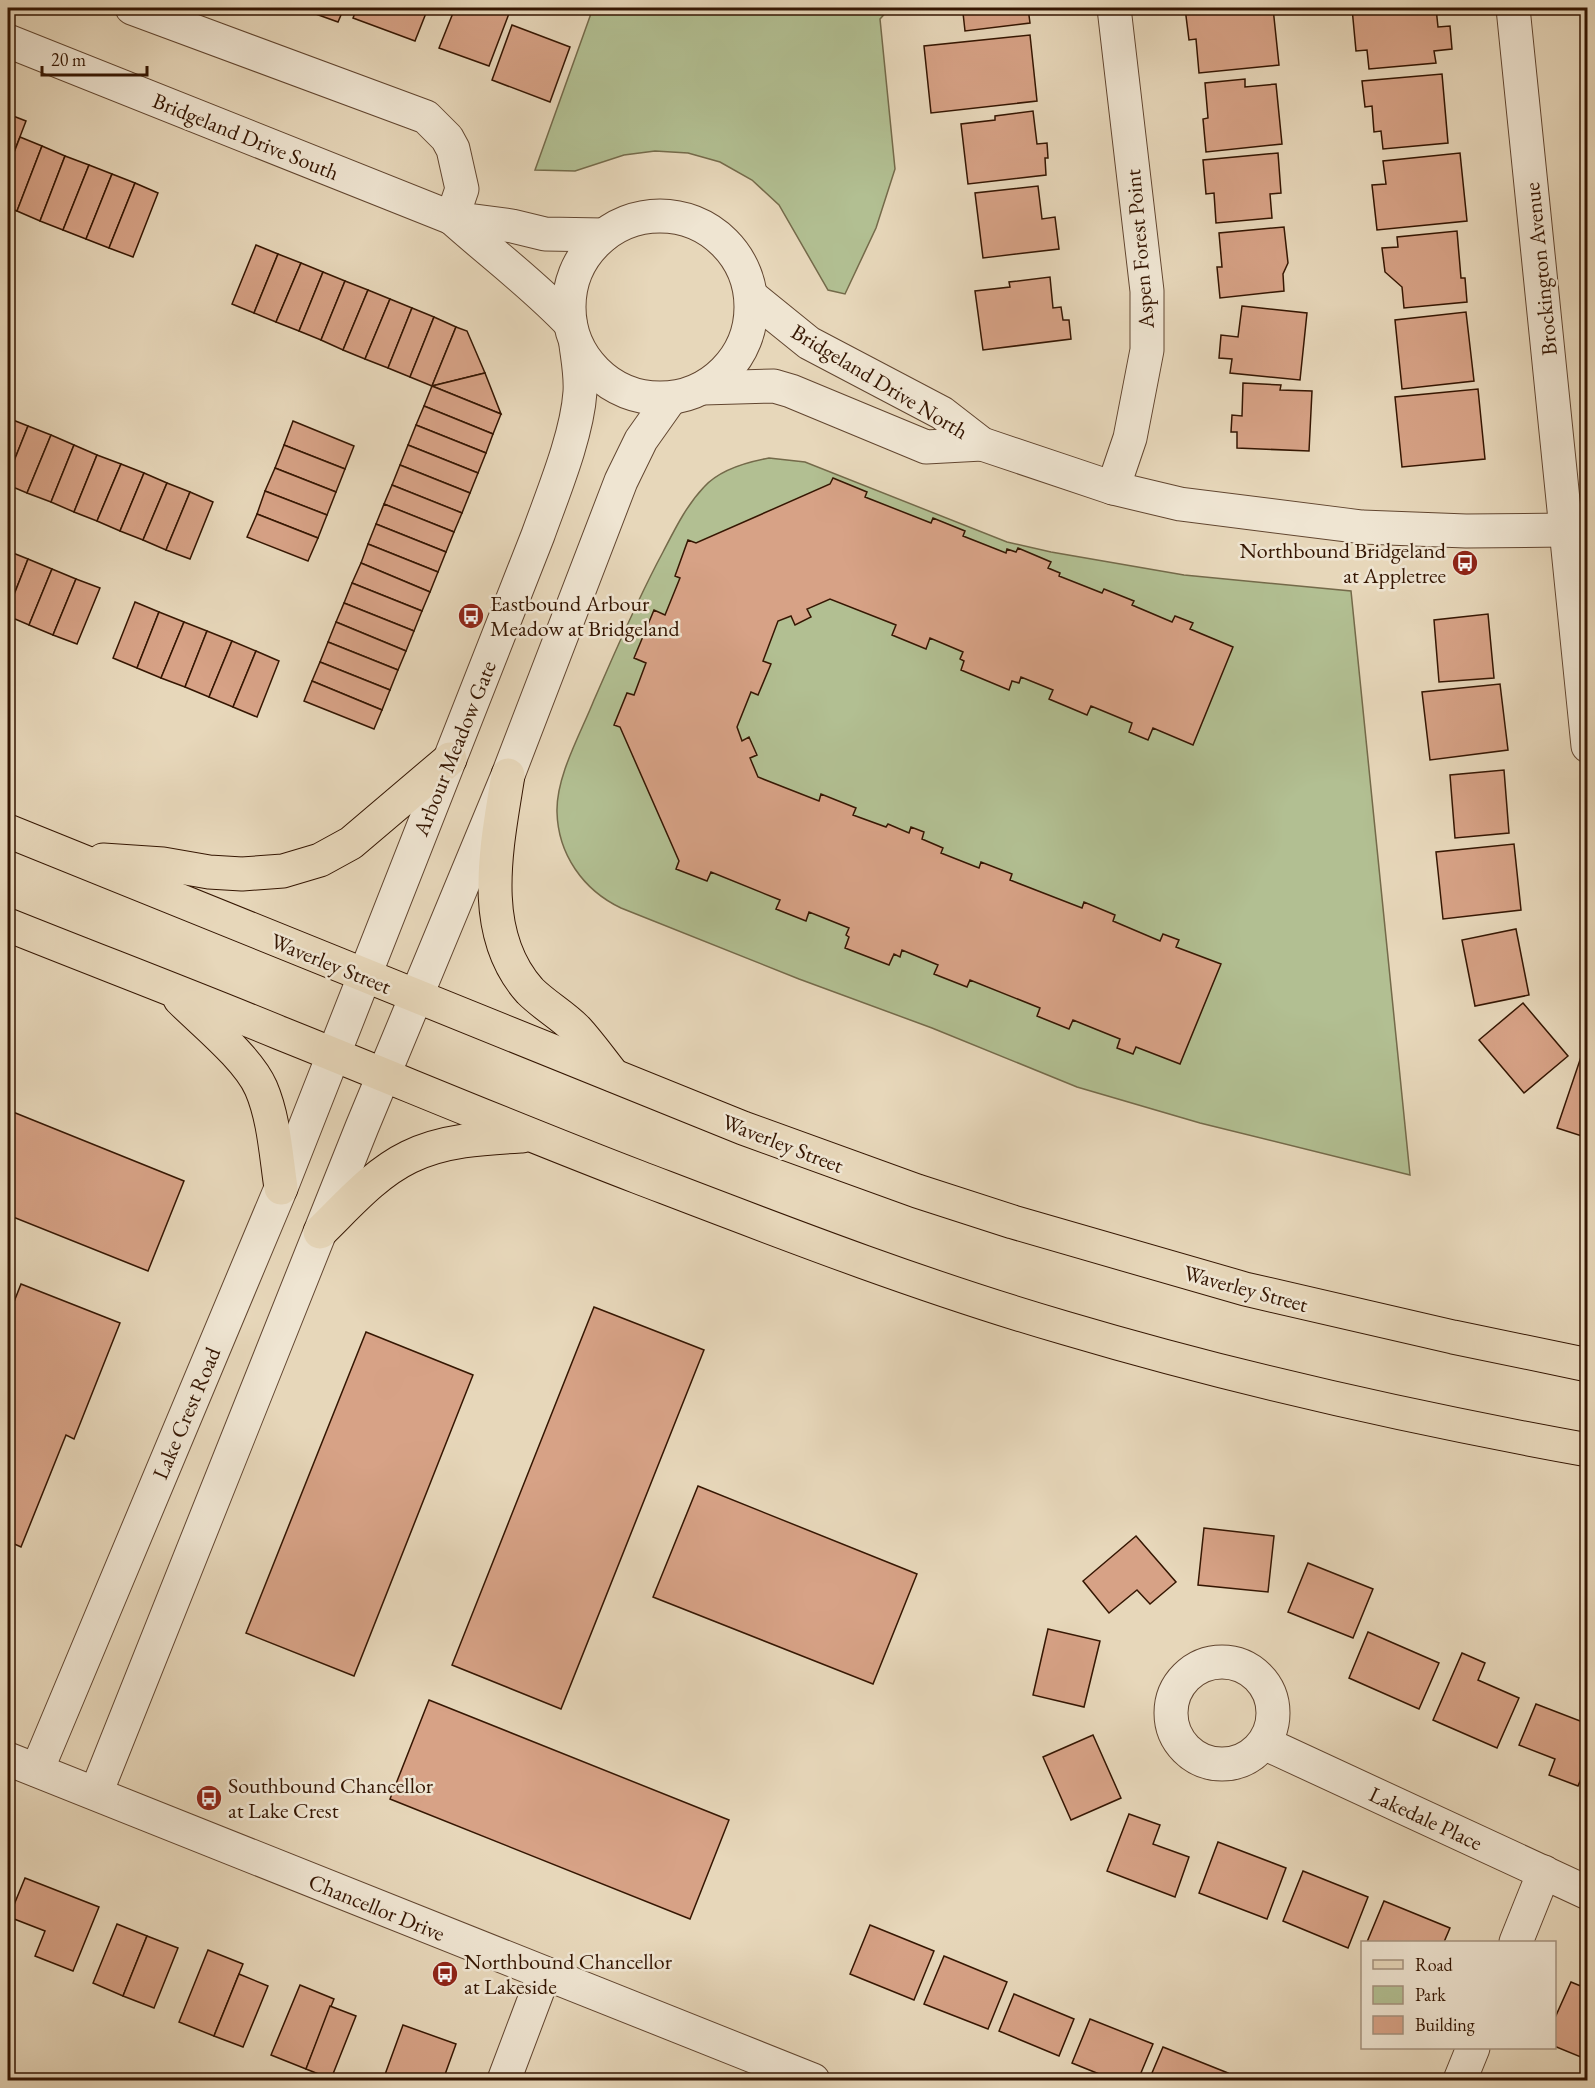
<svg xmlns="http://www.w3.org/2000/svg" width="1595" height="2088" viewBox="0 0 1595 2088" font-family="'EB Garamond',serif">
  <rect width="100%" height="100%" fill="#e7d7ba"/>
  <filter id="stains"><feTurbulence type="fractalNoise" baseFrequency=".00333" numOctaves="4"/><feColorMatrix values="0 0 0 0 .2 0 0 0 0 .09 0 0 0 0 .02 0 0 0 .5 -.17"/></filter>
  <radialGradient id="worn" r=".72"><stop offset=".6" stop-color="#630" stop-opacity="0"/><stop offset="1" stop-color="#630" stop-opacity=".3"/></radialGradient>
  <g fill="#b2bf92" stroke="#746a4a" stroke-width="1.5">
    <polygon points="593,8 890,8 880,19 895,169 876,228 845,294 828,290 779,205 752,180 720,162 688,153 655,151 624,155 575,171 535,170"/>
    <path d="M769,458L805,462L1007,542L1051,552L1184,575L1351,591L1410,1175L1200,1123L1077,1087L932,1028L799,979L621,908C583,890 558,854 557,812C556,776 581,733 594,700C616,650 637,600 663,552C675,529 686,506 704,487C720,469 747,462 769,458Z"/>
  </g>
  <g fill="#d7a286" stroke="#351602" stroke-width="1.5">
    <polygon points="299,8 344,8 338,22"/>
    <polygon points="357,8 428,8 415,41 353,18"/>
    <polygon points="455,8 501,8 510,11 489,66 439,48"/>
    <polygon points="956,8 1028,8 1030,23 965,31 963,13"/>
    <polygon points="1185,8 1273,8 1279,65 1199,73 1196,39 1189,40"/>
    <polygon points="1352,8 1436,8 1438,27 1450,26 1452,49 1434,51 1436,63 1369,69 1367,50 1356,51"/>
    <polygon points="512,25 570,47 550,102 492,80"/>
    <polygon points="1030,35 1037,101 931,113 924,46"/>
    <polygon points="1442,74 1448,143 1383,149 1381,131 1374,132 1372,106 1365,107 1362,81"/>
    <polygon points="1245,79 1245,87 1276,84 1282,144 1206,152 1203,119 1208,118 1205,83"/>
    <polygon points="1033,111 1037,144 1047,143 1048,158 1045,158 1046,175 968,184 961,124 995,120 995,116"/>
    <polygon points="8,114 26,121 8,168"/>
    <polygon points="20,137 42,146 17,211 8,208 8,168"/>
    <polygon points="42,146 65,156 40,221 17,211"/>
    <polygon points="1278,153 1281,193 1270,194 1272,218 1216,223 1214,193 1206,194 1203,160"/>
    <polygon points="1460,153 1467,221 1377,230 1372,185 1386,184 1383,161"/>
    <polygon points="65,156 89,165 63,230 40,221"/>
    <polygon points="89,165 112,174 86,239 63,230"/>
    <polygon points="112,174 135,183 109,248 86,239"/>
    <polygon points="135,183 158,193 133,257 109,248"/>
    <polygon points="1038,186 1042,219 1055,217 1059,249 983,258 975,193"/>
    <polygon points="1284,227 1288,263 1283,274 1284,291 1220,298 1217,267 1222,267 1219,233"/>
    <polygon points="1457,231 1461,278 1465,278 1467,302 1404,308 1402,287 1385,272 1382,248 1398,247 1397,237"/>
    <polygon points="256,245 278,254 254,313 232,304"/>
    <polygon points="278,254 301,263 276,322 254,313"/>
    <polygon points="301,263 323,272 299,331 276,322"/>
    <polygon points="323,272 345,281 321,340 299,331"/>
    <polygon points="1050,277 1053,308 1061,307 1063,320 1069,320 1071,339 983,350 975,291 1010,287 1009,282"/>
    <polygon points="345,281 368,290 343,350 321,340"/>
    <polygon points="368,290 390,299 365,359 343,350"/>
    <polygon points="390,299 412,308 388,368 365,359"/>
    <polygon points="1242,306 1307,313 1300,380 1230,373 1232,359 1219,358 1221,335 1238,337"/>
    <polygon points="412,308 434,317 410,377 388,368"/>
    <polygon points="1466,312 1474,381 1402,389 1395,320"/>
    <polygon points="434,317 456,327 432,386 410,377"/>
    <polygon points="456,327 467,331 485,373 432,386"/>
    <polygon points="485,373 501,414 432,386"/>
    <polygon points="1243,383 1281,385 1280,390 1312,391 1309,451 1237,448 1237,432 1231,432 1232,415 1242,416"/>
    <polygon points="432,386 501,414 493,434 424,406"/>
    <polygon points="1478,389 1485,459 1402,467 1395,397"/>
    <polygon points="424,406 493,434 486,453 416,425"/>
    <polygon points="8,418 28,426 8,476"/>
    <polygon points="293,421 354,446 345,469 284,445"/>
    <polygon points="416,425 486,453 478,473 408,445"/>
    <polygon points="28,426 51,435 27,493 8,485 8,476"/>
    <polygon points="51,435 74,445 51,502 27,493"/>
    <polygon points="74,445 97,455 74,512 51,502"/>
    <polygon points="284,445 345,469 336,492 275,468"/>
    <polygon points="408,445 478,473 470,493 400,465"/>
    <polygon points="97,455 121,464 97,521 74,512"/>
    <polygon points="121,464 144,473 120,531 97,521"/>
    <polygon points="400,465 470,493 462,513 392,485"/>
    <polygon points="275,468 336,492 327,515 265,491"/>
    <polygon points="144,473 167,483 143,540 120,531"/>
    <polygon points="833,478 867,492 865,497 931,523 933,518 965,531 963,536 1006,553 1007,549 1016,552 1018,548 1051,562 1048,568 1060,573 1059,576 1102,593 1104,589 1134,601 1132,605 1172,622 1175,616 1193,623 1190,629 1233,647 1193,745 1153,728 1148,740 1129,732 1132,723 1091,706 1087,715 1049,699 1053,690 1021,677 1019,683 1012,681 1009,690 961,670 964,661 960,659 963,652 930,638 926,649 892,635 896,625 830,599 807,609 811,617 795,625 791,616 778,621 763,661 771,664 758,695 751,692 737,727 742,741 749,737 757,755 750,758 758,777 819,801 821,794 856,808 853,815 886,827 888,824 909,833 911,827 924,832 922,839 943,848 941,853 979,868 981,862 1012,874 1010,880 1082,908 1084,902 1115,915 1113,921 1160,941 1163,934 1179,940 1176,947 1221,964 1180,1064 1136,1047 1133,1054 1117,1048 1120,1039 1073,1020 1069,1029 1037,1016 1040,1008 970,980 967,987 934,974 938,965 902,950 900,957 894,954 889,965 845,948 849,937 846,935 849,928 809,912 806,921 776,909 780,900 711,872 707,881 676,869 679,861 620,727 614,725 627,693 634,695 646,663 634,658 654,610 665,615 680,578 675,576 688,540 696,543 830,484"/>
    <polygon points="167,483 190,492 166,550 143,540"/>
    <polygon points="392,485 462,513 454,532 384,504"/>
    <polygon points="265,491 327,515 318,538 257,514"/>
    <polygon points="190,492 213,502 190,559 166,550"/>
    <polygon points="384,504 454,532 446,552 376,524"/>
    <polygon points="257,514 318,538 308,561 247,537"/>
    <polygon points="376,524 446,552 438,572 368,544"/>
    <polygon points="368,544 438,572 430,592 361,563"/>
    <polygon points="8,551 28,559 8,610"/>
    <polygon points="28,559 52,569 29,625 8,616 8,610"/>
    <polygon points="361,563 430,592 422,611 352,583"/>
    <polygon points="52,569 76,579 53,635 29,625"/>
    <polygon points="76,579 100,588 77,644 53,635"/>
    <polygon points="352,583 422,611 414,631 344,603"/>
    <polygon points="135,602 159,612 137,668 113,658"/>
    <polygon points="344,603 414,631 406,651 336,622"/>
    <polygon points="159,612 184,622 161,678 137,668"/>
    <polygon points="1488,614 1494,678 1439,682 1434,620"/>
    <polygon points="184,622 207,631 185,687 161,678"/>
    <polygon points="336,622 406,651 398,670 328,642"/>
    <polygon points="207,631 232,641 209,697 185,687"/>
    <polygon points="232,641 256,651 233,707 209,697"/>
    <polygon points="328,642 398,670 390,690 320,662"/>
    <polygon points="256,651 279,661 257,717 233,707"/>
    <polygon points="320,662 390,690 382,710 312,681"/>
    <polygon points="312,681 382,710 374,729 304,701"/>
    <polygon points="1500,684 1508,750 1430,760 1422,692"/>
    <polygon points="1504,770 1509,833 1455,838 1450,775"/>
    <polygon points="1514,844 1521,910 1443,919 1436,852"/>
    <polygon points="1516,929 1529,995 1475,1006 1462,940"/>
    <polygon points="1523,1003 1568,1056 1524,1093 1479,1040"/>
    <polygon points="1583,1051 1588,1052 1588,1138 1557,1128"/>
    <polygon points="8,1110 184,1181 148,1271 8,1215"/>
    <polygon points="21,1284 120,1323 74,1439 66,1435 21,1547 10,1542 8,1547 8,1317"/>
    <polygon points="594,1307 704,1350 561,1709 452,1665"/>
    <polygon points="366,1332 473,1375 354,1676 246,1633"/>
    <polygon points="698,1486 917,1574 873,1684 653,1597"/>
    <polygon points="1204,1528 1274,1536 1268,1592 1198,1585"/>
    <polygon points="1136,1536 1176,1582 1150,1604 1137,1590 1109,1613 1083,1581"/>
    <polygon points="1308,1563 1373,1589 1353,1638 1288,1612"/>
    <polygon points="1048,1629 1100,1641 1084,1707 1033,1695"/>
    <polygon points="1368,1632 1439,1663 1419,1709 1349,1678"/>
    <polygon points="1462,1653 1485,1663 1478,1680 1519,1698 1497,1748 1433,1720"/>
    <polygon points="429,1700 729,1820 690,1919 390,1799"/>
    <polygon points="1536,1704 1588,1724 1588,1762 1578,1786 1549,1775 1555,1759 1519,1745"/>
    <polygon points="1093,1735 1121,1798 1071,1820 1043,1757"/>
    <polygon points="1129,1814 1160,1825 1153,1844 1189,1857 1175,1897 1107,1871"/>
    <polygon points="1218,1842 1286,1868 1267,1919 1199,1893"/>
    <polygon points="1303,1871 1368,1897 1348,1948 1283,1921"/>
    <polygon points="8,1875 13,1877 8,1890"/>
    <polygon points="25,1878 99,1907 73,1971 35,1956 45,1931 9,1917"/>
    <polygon points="1384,1901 1450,1928 1444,1942 1367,1942"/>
    <polygon points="117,1924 147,1936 123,1996 93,1983"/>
    <polygon points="870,1925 934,1951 914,2000 850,1974"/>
    <polygon points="147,1936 178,1948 154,2008 123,1996"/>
    <polygon points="208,1950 243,1964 214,2036 179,2022"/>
    <polygon points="944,1956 1007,1982 988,2029 924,2004"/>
    <polygon points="239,1974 268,1986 243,2047 214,2036"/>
    <polygon points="1571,1982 1588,1989 1588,2060 1554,2046 1554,2020"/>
    <polygon points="300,1985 334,1999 306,2069 271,2055"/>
    <polygon points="1014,1994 1074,2019 1059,2056 999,2031"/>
    <polygon points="330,2006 356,2016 331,2079 306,2069"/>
    <polygon points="1090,2019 1153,2044 1138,2080 1114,2080 1072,2063"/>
    <polygon points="403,2025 456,2044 443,2080 383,2080"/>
    <polygon points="1163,2047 1228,2073 1225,2080 1149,2080"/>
  </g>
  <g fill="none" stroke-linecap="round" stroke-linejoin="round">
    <g stroke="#624630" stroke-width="35">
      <g id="minor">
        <polyline points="132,8 426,117 447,138 453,149 462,189 452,218"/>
        <polyline points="1513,8 1588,746"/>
        <polyline points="8,41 452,218 512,226 545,234 604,235"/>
        <circle cx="660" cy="307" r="91"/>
        <path d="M452,218C491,253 533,284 570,323"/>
        <polyline points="751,296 809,343 942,413 982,444 1113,488 1180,504 1362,527 1466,531 1566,530 1588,528"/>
        <polyline points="703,388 774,386 791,391 926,447 982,444"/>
        <polyline points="1113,488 1130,438 1147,350 1147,291 1114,8"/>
        <circle cx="1222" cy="1713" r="51"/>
        <polyline points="1264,1743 1588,1893"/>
        <polyline points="8,1759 813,2080"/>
        <path d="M37,1770L281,1188L538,535C553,493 577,436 580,392C581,376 578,360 576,345"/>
        <polyline points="96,1793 362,1127 508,775 621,481 641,440 670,399"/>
        <polyline points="1516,1942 1544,1872"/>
        <polyline points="504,2080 544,1974"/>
        <polyline points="1460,2080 1473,2048"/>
      </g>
    </g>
    <g stroke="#351602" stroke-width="35">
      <g id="major">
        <path d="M508,775C497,845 477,932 530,991C544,1005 562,1015 576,1029C589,1043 601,1060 613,1075"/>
        <polyline points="8,831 743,1128 917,1191 1013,1222 1245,1289 1453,1337 1588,1365"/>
        <polyline points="103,860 163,864 209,872 242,874 283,871 320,860 351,843 450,759"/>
        <path d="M8,925C98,961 190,996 280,1033C400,1081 518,1131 638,1177C779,1231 920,1286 1065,1328C1237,1379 1411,1418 1588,1450"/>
        <path d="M180,999C203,1022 248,1058 261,1088C274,1118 276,1155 281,1188"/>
        <path d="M320,1232C347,1206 374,1174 409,1157C443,1140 484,1138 522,1136"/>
      </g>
    </g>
    <use href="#minor" stroke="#efe5d2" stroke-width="33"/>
    <use href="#major" stroke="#e7d7ba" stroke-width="33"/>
  </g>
  <defs>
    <g id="bus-disc" transform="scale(1.35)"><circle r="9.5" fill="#8f2418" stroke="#efe5d2"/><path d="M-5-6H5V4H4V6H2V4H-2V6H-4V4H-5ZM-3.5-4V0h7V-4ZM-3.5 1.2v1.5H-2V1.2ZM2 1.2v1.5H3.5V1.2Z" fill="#fff"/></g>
  </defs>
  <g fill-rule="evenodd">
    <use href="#bus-disc" x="1465" y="563"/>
    <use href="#bus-disc" x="471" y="616"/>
    <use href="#bus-disc" x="209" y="1798"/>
    <use href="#bus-disc" x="445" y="1974"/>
  </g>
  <g text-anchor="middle" stroke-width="5" stroke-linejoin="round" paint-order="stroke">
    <g font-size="22" fill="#351602" stroke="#efe5d2">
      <text transform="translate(246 136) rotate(22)" y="8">Bridgeland Drive South</text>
      <text transform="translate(1139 249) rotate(-95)" y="8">Aspen Forest Point</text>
      <text transform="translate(1540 269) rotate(-96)" y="8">Brockington Avenue</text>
      <text transform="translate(880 381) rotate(31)" y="8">Bridgeland Drive North</text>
      <text transform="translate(454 748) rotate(-68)" y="8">Arbour Meadow Gate</text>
      <text transform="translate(331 963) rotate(22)" y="8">Waverley Street</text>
      <text transform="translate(783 1143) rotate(21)" y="8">Waverley Street</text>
      <text transform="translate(1246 1288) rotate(15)" y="8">Waverley Street</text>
      <text transform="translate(186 1413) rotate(-67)" y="8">Lake Crest Road</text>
      <text transform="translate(1426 1818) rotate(25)" y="8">Lakedale Place</text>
      <text transform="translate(377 1907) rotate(22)" y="8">Chancellor Drive</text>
    </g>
    <g font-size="22" fill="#351602" stroke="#efe5d2" text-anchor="start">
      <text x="1446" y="558" text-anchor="end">Northbound Bridgeland<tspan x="1446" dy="25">at Appletree</tspan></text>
      <text x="490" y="611">Eastbound Arbour<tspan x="490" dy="25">Meadow at Bridgeland</tspan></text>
      <text x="228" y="1793">Southbound Chancellor<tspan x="228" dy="25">at Lake Crest</tspan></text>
      <text x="464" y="1969">Northbound Chancellor<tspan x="464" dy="25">at Lakeside</tspan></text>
    </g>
  </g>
  <rect width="1595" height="2088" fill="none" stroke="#e7d7ba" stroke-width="30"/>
  <rect x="9" y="9" width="1577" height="2070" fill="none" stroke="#351602" stroke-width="3"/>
  <rect x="15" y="15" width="1565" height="2058" fill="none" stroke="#351602" stroke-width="1.5"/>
  <rect x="1361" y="1941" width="195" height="108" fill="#efe5d2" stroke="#a5927f" stroke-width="1.5"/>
  <rect x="1373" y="1960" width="30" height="9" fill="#e7d7ba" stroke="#a5927f" stroke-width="1.5"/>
  <text x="1415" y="1971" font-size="18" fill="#351602">Road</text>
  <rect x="1373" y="1986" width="30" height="18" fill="#b2bf92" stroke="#a5927f" stroke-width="1.5"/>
  <text x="1415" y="2001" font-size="18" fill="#351602">Park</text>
  <rect x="1373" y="2016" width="30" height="18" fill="#d7a286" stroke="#a5927f" stroke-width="1.5"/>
  <text x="1415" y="2031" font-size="18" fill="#351602">Building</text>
  <path d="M42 66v9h105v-9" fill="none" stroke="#351602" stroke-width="3"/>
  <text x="51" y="66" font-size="18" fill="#351602" stroke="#efe5d2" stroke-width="4.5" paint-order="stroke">20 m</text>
  <rect width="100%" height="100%" filter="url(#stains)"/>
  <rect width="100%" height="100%" fill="url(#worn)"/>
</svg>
